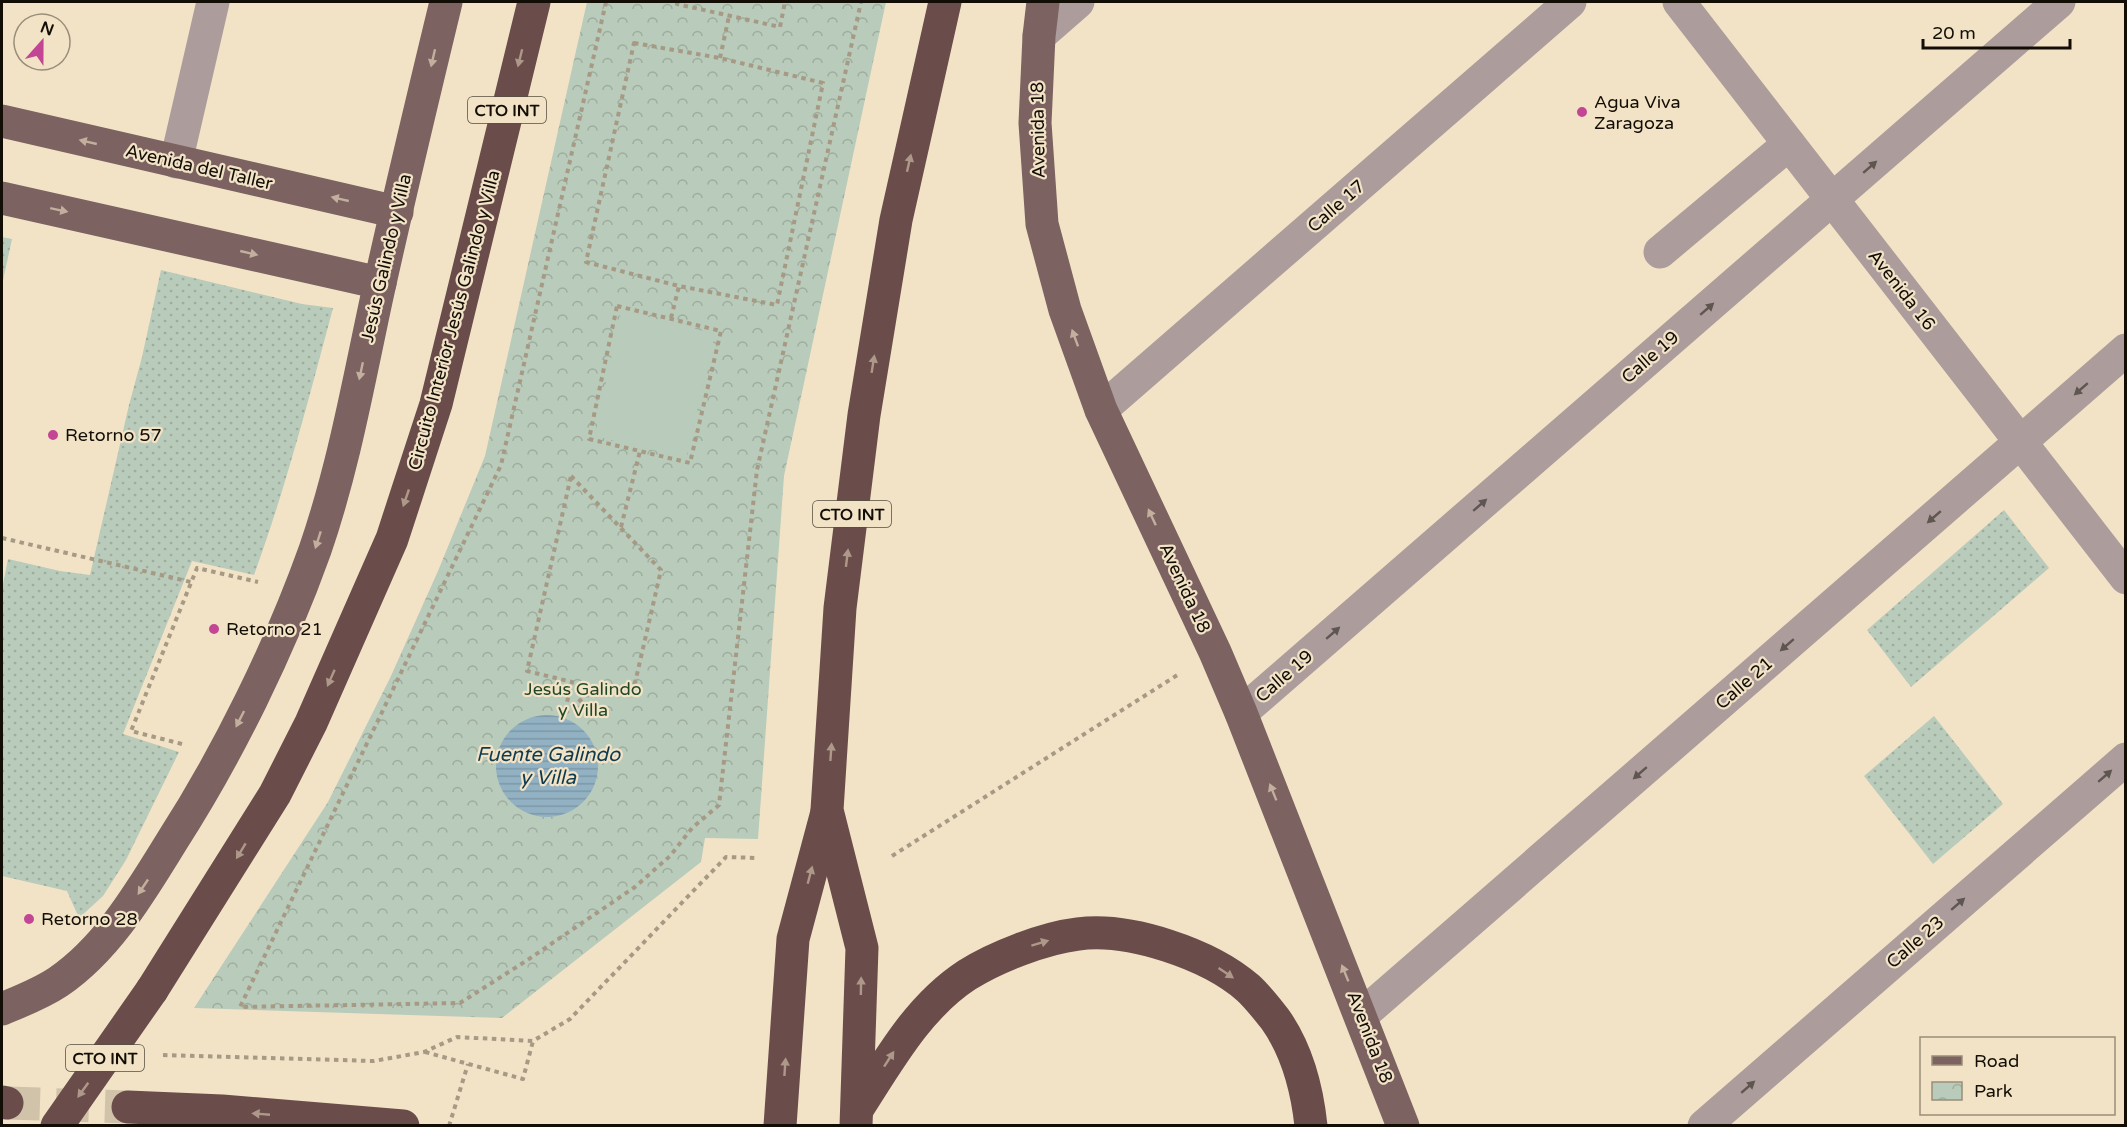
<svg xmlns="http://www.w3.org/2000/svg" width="2127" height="1127" viewBox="0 0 2127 1127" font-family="'Varela Round',sans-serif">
  <defs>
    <pattern id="grass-dots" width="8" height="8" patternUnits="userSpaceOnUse" patternTransform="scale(1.5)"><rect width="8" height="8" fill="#b9cbba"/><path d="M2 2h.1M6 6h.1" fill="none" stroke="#9ead9e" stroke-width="1.8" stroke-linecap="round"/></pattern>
    <pattern id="park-crowns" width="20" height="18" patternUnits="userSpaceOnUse" patternTransform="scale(1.5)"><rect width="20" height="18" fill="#b9cbba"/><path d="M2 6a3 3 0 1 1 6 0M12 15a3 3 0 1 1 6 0" fill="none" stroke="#9ead9e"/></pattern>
    <pattern id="water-rules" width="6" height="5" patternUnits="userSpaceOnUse" patternTransform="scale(1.5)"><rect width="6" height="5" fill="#92b2c3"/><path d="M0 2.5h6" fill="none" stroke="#7d98a6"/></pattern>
  </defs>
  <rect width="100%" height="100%" fill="#f2e3c7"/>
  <g fill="url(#grass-dots)">
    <polygon points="2,237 12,239 2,285"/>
    <path d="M161,270L302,304L333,308C309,398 286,487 254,575L192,561L123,734L179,752L126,860L103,896L79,918L67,891L2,876V589L8,559L60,571L90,575L129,405L142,357Z"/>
    <polygon points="2004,510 2049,568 1911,687 1867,630"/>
    <polygon points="1934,716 2003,804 1933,864 1864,776"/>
  </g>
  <polygon fill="url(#park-crowns)" points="587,2 886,2 784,476 758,839 705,838 701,862 502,1018 194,1008 328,802 390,678 438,571 485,456"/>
  <polygon fill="#b9cbba" points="621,310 715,334 686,458 595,436"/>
  <circle fill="url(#water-rules)" cx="547" cy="766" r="51"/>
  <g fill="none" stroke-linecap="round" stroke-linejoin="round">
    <polyline stroke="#d1c3aa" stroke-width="33" stroke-dasharray="33 16" stroke-linecap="butt" points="7,1103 128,1107"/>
    <g stroke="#a69a85" stroke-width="4" stroke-dasharray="4.5 4.5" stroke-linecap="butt">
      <polyline points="606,2 501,465 240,1007 460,1003 526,961 635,887 670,856 692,828 719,805 757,470 861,2"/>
      <polyline points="678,2 677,4 780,27 785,2"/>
      <polygon points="634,43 720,58 823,83 777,305 679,286 586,262"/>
      <polyline points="720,58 729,16"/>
      <polygon points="617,306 721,331 690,463 589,439"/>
      <polyline points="671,318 679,286"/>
      <polygon points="571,476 661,570 632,696 596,687 564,714 572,682 527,671"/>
      <polyline points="621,527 640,451"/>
      <polyline points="2,538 191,582"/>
      <polyline points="182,744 131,731 197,568 258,582"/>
      <polyline points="892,856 1179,674"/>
      <polyline points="425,1052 523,1079 533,1041"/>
      <polyline points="163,1055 374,1061 424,1052 457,1037 533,1041 570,1019 726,857 758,858"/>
      <polyline points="449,1126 468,1064"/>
    </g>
    <g stroke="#ac9d9c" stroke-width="33">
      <polyline points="1679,2 2126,578"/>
      <polyline points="1039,36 1078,2"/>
      <polyline points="176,162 213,2"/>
      <polyline points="1660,252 1789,144"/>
      <polyline points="1101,410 1570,2"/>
      <polyline points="1241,713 2059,2"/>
      <polyline points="1362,1015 2126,350"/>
      <polyline points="1704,1126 2126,759"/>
    </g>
    <g stroke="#7c6260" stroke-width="33">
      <polyline points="1043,2 1039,36 1035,123 1042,224 1065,310 1101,410 1215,652 1241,713 1403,1126"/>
      <polyline points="2,121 397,212"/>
      <polyline points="2,198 380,283"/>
      <path d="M2,1009C21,1001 40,994 58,982C108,948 141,891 172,841C228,754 280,648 315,550C343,469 358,385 376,301C398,201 422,101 446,2"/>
    </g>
    <g stroke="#6a4d4b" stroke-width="33">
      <polyline points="152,990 275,794 311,723 392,539 436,404 534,2"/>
      <polyline points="2,1102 7,1103"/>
      <polyline points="128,1107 222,1111 403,1126"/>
      <path d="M858,1108C889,1060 918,1007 967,975C996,957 1044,938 1078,934C1129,927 1209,954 1248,988C1257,996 1267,1009 1275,1019C1297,1050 1307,1088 1311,1126"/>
      <polyline points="780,1126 793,939 827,812"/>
      <polyline points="856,1126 862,948 827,810 840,608 864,415 896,220 945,2"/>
    </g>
    <polyline stroke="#6a4d4b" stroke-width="33" points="57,1126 152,990"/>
  </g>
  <defs><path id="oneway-solid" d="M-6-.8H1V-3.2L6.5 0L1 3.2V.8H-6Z" transform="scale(1.5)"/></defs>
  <g fill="#c3af9e">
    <use href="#oneway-solid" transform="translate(433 58) rotate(103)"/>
    <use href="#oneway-solid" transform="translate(88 142) rotate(-167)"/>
    <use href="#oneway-solid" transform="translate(340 199) rotate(-167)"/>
    <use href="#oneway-solid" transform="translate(59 210) rotate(12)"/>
    <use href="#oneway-solid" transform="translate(249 253) rotate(13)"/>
    <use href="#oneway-solid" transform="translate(1075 338) rotate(-110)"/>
    <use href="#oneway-solid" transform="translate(361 371) rotate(102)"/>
    <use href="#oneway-solid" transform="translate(1152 517) rotate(-115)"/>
    <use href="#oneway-solid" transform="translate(318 540) rotate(108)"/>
    <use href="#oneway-solid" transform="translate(240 719) rotate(117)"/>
    <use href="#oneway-solid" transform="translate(1273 792) rotate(-112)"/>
    <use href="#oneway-solid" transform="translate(143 887) rotate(124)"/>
    <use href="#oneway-solid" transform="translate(1345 973) rotate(-112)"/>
  </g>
  <g fill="#ae9889">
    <use href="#oneway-solid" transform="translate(520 58) rotate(104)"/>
    <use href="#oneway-solid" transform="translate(909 163) rotate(-77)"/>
    <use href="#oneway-solid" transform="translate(873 364) rotate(-81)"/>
    <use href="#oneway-solid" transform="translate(406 498) rotate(109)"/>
    <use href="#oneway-solid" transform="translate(847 558) rotate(-83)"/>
    <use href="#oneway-solid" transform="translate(331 678) rotate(114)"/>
    <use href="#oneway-solid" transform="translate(831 752) rotate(-86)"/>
    <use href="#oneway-solid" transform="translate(241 851) rotate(121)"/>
    <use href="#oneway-solid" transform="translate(810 875) rotate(-75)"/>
    <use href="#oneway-solid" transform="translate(1040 943) rotate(-17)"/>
    <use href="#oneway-solid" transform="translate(1226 973) rotate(34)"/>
    <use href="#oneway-solid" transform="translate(861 986) rotate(-89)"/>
    <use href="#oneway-solid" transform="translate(889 1059) rotate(-57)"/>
    <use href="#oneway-solid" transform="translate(785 1067) rotate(-86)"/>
    <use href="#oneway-solid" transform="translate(83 1090) rotate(126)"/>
    <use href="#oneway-solid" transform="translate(261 1114) rotate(-175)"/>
  </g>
  <g fill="#605650">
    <use href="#oneway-solid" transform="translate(1870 167) rotate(-41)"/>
    <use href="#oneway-solid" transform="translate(1707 309) rotate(-41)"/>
    <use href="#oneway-solid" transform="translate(2081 389) rotate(139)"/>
    <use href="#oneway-solid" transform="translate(1480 505) rotate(-41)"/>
    <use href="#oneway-solid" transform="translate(1934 517) rotate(139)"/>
    <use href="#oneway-solid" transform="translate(1333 633) rotate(-41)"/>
    <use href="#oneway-solid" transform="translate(1787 645) rotate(139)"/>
    <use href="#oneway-solid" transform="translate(1640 773) rotate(139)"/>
    <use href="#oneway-solid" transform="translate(2105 776) rotate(-41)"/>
    <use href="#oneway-solid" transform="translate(1958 904) rotate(-41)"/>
    <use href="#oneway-solid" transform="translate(1748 1087) rotate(-41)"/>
  </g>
  <g fill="#c34694" stroke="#f2e3c7" stroke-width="2">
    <circle cx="1582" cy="112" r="6"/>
    <circle cx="53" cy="435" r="6"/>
    <circle cx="214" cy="629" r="6"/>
    <circle cx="29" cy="919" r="6"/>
  </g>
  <g text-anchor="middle" stroke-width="4.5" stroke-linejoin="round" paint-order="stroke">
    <g fill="#f2e3c7" stroke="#564e3f" stroke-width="1.5">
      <rect x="468" y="97" width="78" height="26" rx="4.5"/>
      <rect x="813" y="501" width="78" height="26" rx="4.5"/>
      <rect x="66" y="1045" width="78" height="26" rx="4.5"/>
    </g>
    <g font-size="16" font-weight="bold" fill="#130e05">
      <text x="507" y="116">CTO INT</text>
      <text x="852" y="520">CTO INT</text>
      <text x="105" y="1064">CTO INT</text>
    </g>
    <g font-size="18" fill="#130e05" stroke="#f2e3c7" text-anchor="start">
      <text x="1594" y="108">Agua Viva<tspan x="1594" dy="21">Zaragoza</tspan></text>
      <text x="65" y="441">Retorno 57</text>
      <text x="226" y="635">Retorno 21</text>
      <text x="41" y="925">Retorno 28</text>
    </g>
    <g font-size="18" fill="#130e05" stroke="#f2e3c7">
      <text transform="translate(1038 130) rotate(-91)" y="6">Avenida 18</text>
      <text transform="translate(199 167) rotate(13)" y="6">Avenida del Taller</text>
      <text transform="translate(1336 206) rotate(-41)" y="6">Calle 17</text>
      <text transform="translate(386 258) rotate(-77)" y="6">Jesús Galindo y Villa</text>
      <text transform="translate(1902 290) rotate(52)" y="6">Avenida 16</text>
      <text transform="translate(454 320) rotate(-75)" y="6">Circuito Interior Jesús Galindo y Villa</text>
      <text transform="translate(1650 357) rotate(-41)" y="6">Calle 19</text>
      <text transform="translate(1185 588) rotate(65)" y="6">Avenida 18</text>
      <text transform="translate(1284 676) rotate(-41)" y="6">Calle 19</text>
      <text transform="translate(1744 683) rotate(-41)" y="6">Calle 21</text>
      <text transform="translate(1915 942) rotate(-41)" y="6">Calle 23</text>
      <text transform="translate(1370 1037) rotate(69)" y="6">Avenida 18</text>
    </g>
    <g font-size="18" fill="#204826" stroke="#f2e3c7">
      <text x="583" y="695">Jesús Galindo<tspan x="583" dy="21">y Villa</tspan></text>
    </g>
    <g font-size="20" font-style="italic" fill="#103b4f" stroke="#f2e3c7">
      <text x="548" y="761">Fuente Galindo<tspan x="548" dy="23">y Villa</tspan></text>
    </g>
  </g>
  <rect width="2127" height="1127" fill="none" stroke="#130e05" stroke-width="6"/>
  <rect x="1920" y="1037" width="195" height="78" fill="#f2e3c7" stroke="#998e79" stroke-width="1.5"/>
  <rect x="1932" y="1056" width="30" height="9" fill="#7c6260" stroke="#998e79" stroke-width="1.5"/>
  <text x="1974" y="1067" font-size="18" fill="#130e05">Road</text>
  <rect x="1932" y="1082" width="30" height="18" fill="url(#park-crowns)" stroke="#998e79" stroke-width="1.5"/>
  <text x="1974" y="1097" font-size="18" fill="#130e05">Park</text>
  <g transform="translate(42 42) rotate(21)"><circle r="28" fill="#f2e3c7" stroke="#998e79" stroke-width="1.5"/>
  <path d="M0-4.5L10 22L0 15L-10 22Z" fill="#c34694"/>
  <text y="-9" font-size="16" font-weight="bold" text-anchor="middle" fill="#130e05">N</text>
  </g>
  <path d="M1923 39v9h147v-9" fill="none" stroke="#130e05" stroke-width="3"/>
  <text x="1932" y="39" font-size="18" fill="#130e05" stroke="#f2e3c7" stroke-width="4.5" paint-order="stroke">20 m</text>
</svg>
